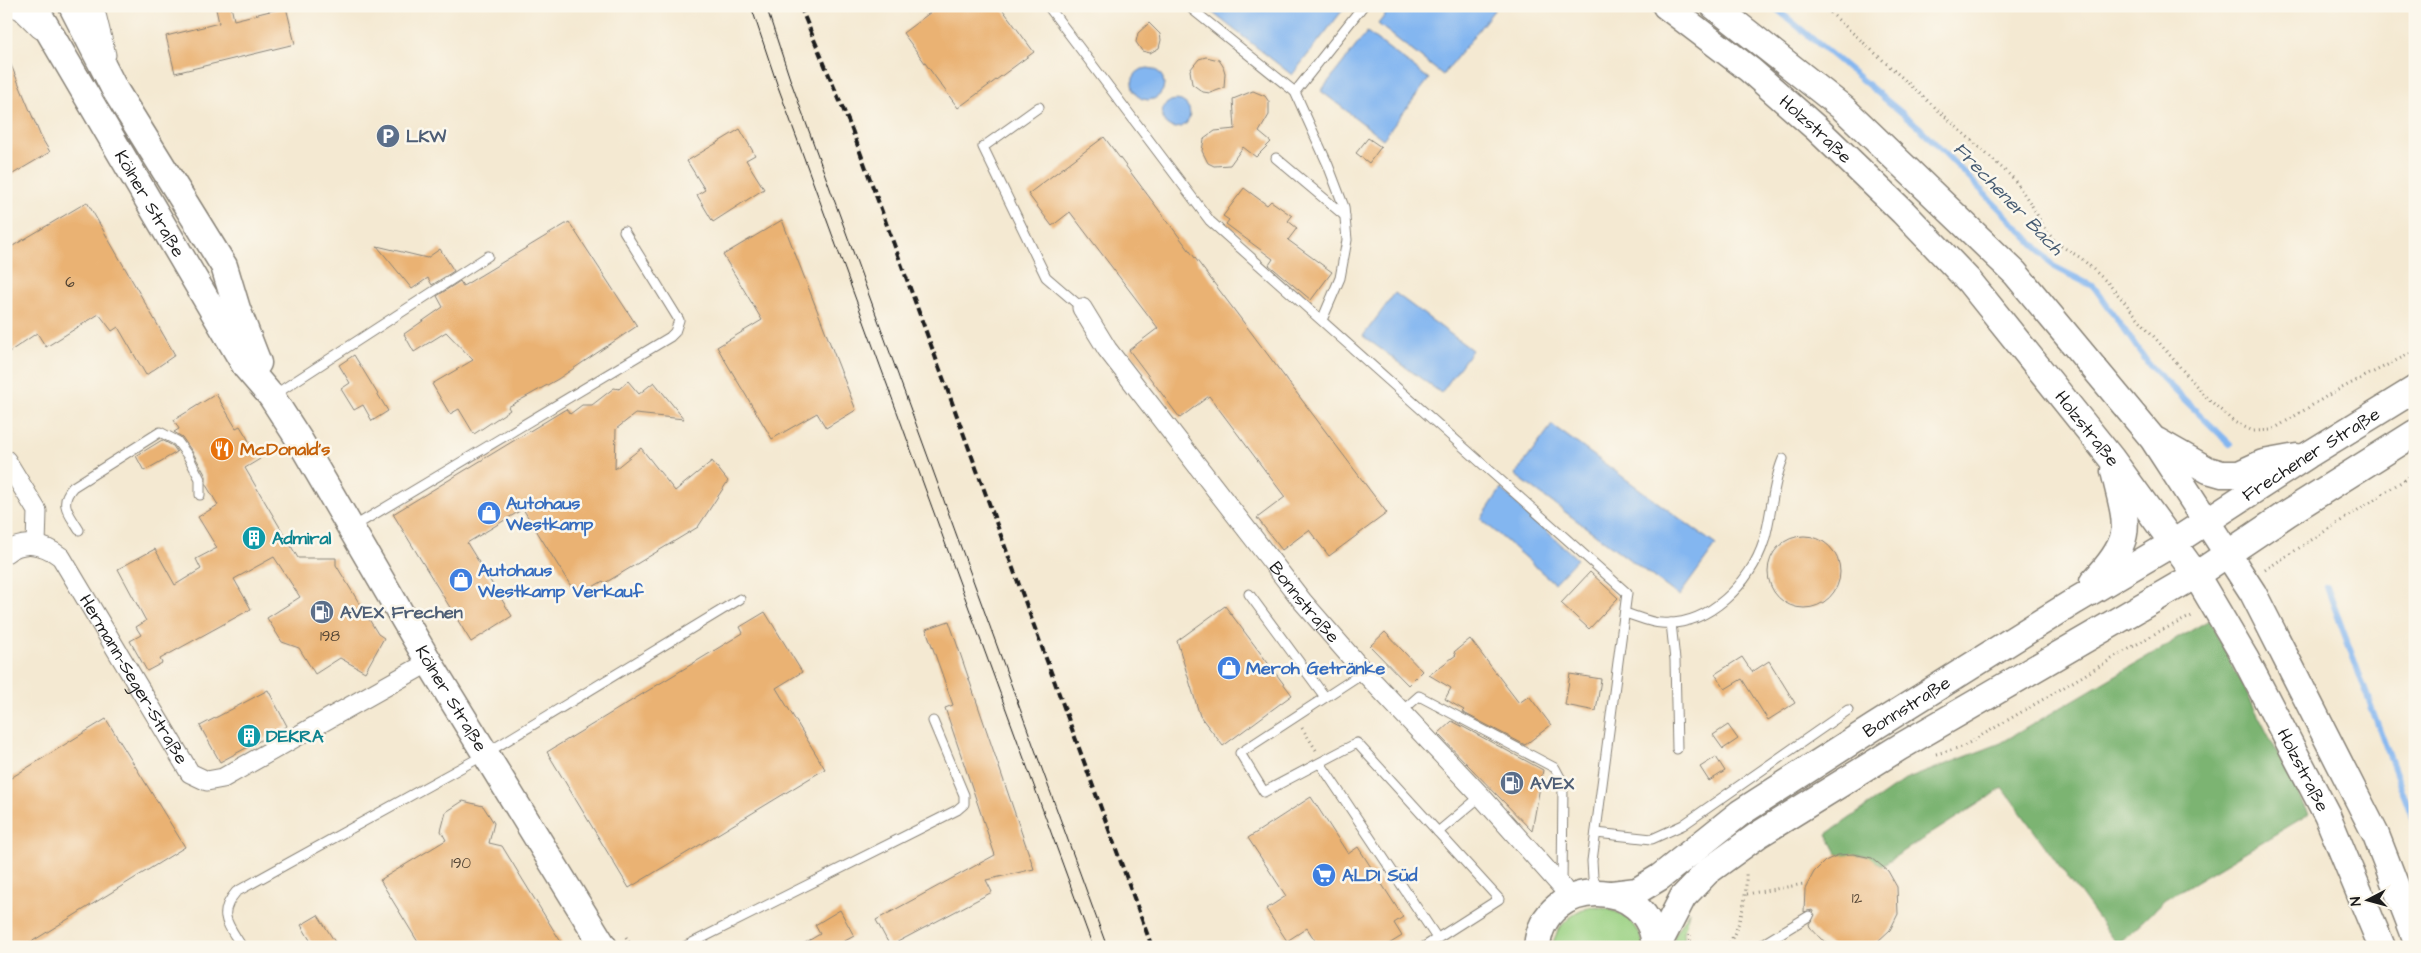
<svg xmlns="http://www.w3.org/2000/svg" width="2421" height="953" viewBox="0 0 2421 953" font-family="'Architects Daughter',sans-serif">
  <rect width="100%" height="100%" fill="#fbf7ec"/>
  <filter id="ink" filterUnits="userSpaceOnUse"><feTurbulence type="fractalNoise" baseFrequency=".02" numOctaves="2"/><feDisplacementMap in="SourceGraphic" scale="10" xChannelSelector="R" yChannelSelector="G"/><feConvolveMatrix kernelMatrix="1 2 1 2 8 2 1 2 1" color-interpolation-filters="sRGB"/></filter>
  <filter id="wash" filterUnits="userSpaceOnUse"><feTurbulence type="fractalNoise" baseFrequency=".0096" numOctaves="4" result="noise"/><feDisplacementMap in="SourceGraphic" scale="20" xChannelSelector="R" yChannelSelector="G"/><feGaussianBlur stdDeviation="1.12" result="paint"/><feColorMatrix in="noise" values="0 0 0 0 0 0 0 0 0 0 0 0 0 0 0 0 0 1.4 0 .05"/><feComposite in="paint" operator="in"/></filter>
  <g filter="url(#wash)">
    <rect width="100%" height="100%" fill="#f4e9d2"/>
    <g fill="#9bd284" stroke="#5c7750">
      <path d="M1591,907C1618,908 1638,919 1644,947H1552C1557,925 1570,914 1591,907Z"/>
      <polygon points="1689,911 1684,932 1685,947 1674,947 1674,935"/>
    </g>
    <polygon fill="#7cb472" stroke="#4c6847" points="2209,620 2309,814 2166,899 2117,945 2003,788 1882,865 1863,855 1838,855 1827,834 1905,780 2001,743"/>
    <g fill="#83b6f0" stroke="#506986">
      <polygon points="1204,6 1346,6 1292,75"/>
      <polygon points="1392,6 1492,6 1495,9 1443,75 1378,24"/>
      <polygon points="1367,32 1429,79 1383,139 1321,91"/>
      <circle cx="1148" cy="84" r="16"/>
      <circle cx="1176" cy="114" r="14"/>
      <polygon points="1395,293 1472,350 1441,393 1363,336"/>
      <polygon points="1552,425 1716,545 1679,596 1515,475"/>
      <polygon points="1501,489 1577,559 1554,583 1481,519"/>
    </g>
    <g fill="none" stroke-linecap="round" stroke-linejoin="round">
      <g stroke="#83b6f0" stroke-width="6">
        <polyline points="1773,6 1920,128 2034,244 2053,266 2094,287 2150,366 2230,444"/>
        <polyline points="2327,587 2415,825"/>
      </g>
    </g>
    <g id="blocks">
      <g fill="#eab273">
        <polygon points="227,6 231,6 234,20 286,7 295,44 175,73 166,36 219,23 216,9"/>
        <polygon points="939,6 1000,6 1034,52 958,108 903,33"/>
        <polygon points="1149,23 1160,34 1161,40 1159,48 1150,53 1142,51 1136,42 1138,33"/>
        <polygon points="6,53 41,137 50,152 6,178"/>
        <polygon points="1206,57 1219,60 1223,66 1225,73 1224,88 1210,93 1203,92 1192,84 1190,70 1199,59"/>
        <polygon points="1253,91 1265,96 1269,102 1269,115 1259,132 1271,142 1256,157 1243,147 1230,165 1214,166 1208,163 1202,151 1204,139 1215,131 1235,129 1233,99"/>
        <polygon points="740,129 755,155 746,160 764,189 713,222 697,195 705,190 687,161"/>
        <polygon points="1104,137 1387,513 1329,556 1309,530 1282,550 1257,518 1285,497 1209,396 1180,418 1129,350 1158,328 1070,212 1052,226 1028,194"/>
        <polygon points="1368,138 1381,147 1369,163 1356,153"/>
        <polygon points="1244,188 1267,205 1271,201 1292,216 1288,221 1297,228 1288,240 1332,272 1311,300 1269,265 1273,259 1226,224 1229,220 1223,216"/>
        <polygon points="87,202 175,355 146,375 118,327 112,331 99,314 46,347 37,333 6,354 6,250"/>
        <polygon points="782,220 856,410 826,428 817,413 772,439 717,347 762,320 723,255"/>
        <polygon points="569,222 637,326 558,379 508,407 510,410 474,434 459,409 450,414 432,384 473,360 446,332 414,352 404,334 443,307 437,296 460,281 463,286"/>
        <polygon points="377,246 427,258 440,249 454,271 432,285 428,278 412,289"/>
        <polygon points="354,355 388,411 372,421 363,405 354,410 341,389 350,383 339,365"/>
        <polygon points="628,381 639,394 654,382 684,419 635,414 616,429 615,469 641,448 675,491 712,461 728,481 698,527 605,583 603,581 577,596 523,509 467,543 512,616 471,642 393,514 566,409 570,414 582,405 592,405 614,388 619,389"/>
        <polygon points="216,394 236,428 240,426 260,459 245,468 298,558 336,558 336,565 378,634 384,638 365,672 340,658 315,674 299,648 282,642 267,618 300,597 274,557 234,579 251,609 160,659 162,663 147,671 130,641 141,635 136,627 146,621 118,569 155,549 175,585 201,569 196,559 217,548 198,517 218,505 206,485 206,476 193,453 182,437 174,432 179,429 174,420"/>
        <polygon points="162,440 173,446 177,452 144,471 136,456"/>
        <circle cx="1804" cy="572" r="36"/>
        <polygon points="1590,572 1618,598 1589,629 1561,603"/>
        <polygon points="1225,606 1292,695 1223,746 1200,716 1177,641"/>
        <polygon points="765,612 802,672 776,688 825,769 629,888 547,752 743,633 740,627"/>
        <polygon points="949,621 1034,869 986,880 992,892 890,946 876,920 995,855 945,708 953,705 926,629"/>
        <polygon points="1385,632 1422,671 1408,685 1370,646"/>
        <polygon points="1470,639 1519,703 1529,696 1551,725 1525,745 1462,712 1464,710 1445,699 1451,688 1429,675 1456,655 1454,652"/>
        <polygon points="1742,657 1752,672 1769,661 1795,703 1768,720 1742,679 1725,689 1715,674"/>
        <polygon points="1570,674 1601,679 1596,711 1565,705"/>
        <polygon points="268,690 287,726 220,762 200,726"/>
        <polygon points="106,719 185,847 23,947 6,947 6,781"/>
        <polygon points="1452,721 1543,770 1532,831 1438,734"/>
        <polygon points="1728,725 1738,739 1723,749 1713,735"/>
        <polygon points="1716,757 1725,771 1709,781 1700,767"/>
        <polygon points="1311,797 1348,854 1358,847 1403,917 1394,923 1402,936 1384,947 1319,947 1307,928 1287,941 1266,909 1286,896 1248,838"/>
        <polygon points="463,801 483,806 494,823 489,843 502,846 564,947 421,947 380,880 446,840 441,831 446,812"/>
        <polygon points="1853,854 1872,858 1888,871 1897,887 1898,914 1890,930 1877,942 1868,947 1835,947 1821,939 1810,927 1809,924 1815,915 1812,910 1804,912 1805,889 1814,872 1825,861 1838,855"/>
        <polygon points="840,910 854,936 834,947 798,947 820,934 815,925"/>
        <polygon points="318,915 338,947 314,947 301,925"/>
      </g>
    </g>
  </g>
  <g filter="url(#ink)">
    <use href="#blocks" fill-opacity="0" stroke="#888277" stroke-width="1"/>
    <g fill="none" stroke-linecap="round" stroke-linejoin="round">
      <g stroke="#888277" stroke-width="11">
        <g id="service">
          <polyline points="1048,6 1210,221 1627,593 1592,861 1593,878 1600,891"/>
          <polyline points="1191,6 1193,10 1295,92 1328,165 1344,207 1347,240 1340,278 1322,320"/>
          <polyline points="1295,92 1363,6"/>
          <polyline points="1039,107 983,147 1046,277 1082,308"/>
          <polyline points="1276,158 1345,216"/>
          <polyline points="274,395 488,256"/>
          <polyline points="353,527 670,337 675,332 679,320 624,231"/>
          <path d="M79,530C69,513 58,504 73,487L160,432L177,441L188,456L200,479V495"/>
          <polyline points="1249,594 1325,697"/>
          <path d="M1625,613C1636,616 1650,623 1661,623C1708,627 1751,583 1764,541C1772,514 1772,485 1783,459"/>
          <polyline points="1671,623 1675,660 1677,749"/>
          <polyline points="1364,672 1240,753 1264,792 1357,743 1499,899 1424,947"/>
          <polyline points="1401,712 1419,696 1555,768 1563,783 1562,885"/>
          <polyline points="1320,763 1437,938"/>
          <polyline points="1438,832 1481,796"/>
          <polyline points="1596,833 1652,839 1683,825 1848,710"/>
          <path d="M242,947C229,925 216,915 236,892L475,760L740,599"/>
          <polyline points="684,947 957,810 964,804 964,795 933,721"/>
          <polyline points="1758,947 1809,916"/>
        </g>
      </g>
      <g stroke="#888277" stroke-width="21">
        <g id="minor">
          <polyline points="10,6 21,10 40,29"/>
          <polyline points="94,6 106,55"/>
          <path id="s1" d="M1082,308L1107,349L1303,602L1364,672L1481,796L1562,887L1568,899"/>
          <polyline points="6,460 37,511 36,545"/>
          <path id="s2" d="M6,553C24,539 44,544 61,557L190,773L207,781L223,778L429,662"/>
        </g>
      </g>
      <g stroke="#888277" stroke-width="29">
        <g id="secondary">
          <path id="s3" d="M34,6L246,367L271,396L300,441L429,662L604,947"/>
          <polyline points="72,6 115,90 224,266 237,309 258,363"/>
          <path id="s4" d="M1666,6L1750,70L1816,128L1903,212L1969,281L2111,458L2196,575L2245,658L2327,815L2382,947"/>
          <polyline points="1714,6 1843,108 2015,273 2153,439 2253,593 2376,835 2415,936"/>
          <polyline points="2157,441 2208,470 2222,474 2239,474 2263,463 2297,457"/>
          <path d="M2093,582C2136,537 2127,526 2114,471"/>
          <path id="s5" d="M1612,894L1637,891L1660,877L1740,813L1874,727L2075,601L2173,543L2308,455L2415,389"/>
          <path d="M1537,947C1543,875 1651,875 1655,947"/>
          <polyline points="1657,947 1683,897 1707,872 1758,835 1900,747 2196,575 2288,513 2415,433"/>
        </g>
      </g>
      <g stroke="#888277" stroke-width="3" stroke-dasharray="1 4" stroke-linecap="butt">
        <polyline points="1823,6 2013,178 2031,204 2046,231 2058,244 2081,258 2108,283 2204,395 2234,422 2253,431 2272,430 2332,393 2415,351"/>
        <polyline points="2265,570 2415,473"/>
        <polyline points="1302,728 1316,750"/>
        <polyline points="1936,754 1962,747 2156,633 2194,615"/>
        <polyline points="1747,894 1804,884"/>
        <polyline points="1690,935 1691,947"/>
        <polyline points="626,937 632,947"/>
        <path d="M1727,947C1742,923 1747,898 1746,871"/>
      </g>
      <use href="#service" stroke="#fff" stroke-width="9"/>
      <use href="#minor" stroke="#fff" stroke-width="19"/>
      <use href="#secondary" stroke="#fff" stroke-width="26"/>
      <g stroke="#1c1c1c" stroke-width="1">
        <polyline points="751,6 777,84 1093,947"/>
        <polyline points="766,6 790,79 1107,947"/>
      </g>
      <polyline stroke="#1c1c1c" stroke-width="4" stroke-dasharray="8 4" stroke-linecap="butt" points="800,6 852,130 1152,947"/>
    </g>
  </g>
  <defs>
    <g id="parking-disc" transform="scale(1.25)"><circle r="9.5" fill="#5c6f8a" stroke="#fbf7ec"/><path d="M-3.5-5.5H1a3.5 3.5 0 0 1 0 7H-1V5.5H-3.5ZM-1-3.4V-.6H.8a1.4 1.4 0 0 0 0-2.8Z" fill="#fff"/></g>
    <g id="restaurant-disc" transform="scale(1.25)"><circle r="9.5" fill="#e8710a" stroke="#fbf7ec"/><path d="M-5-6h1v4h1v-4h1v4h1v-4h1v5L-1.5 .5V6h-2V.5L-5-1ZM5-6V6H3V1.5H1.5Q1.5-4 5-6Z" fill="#fff"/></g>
    <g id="shop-disc" transform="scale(1.25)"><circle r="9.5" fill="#3f7fe0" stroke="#fbf7ec"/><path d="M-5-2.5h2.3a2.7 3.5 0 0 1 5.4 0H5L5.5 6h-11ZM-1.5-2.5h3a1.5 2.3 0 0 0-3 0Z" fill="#fff"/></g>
    <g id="building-disc" transform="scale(1.25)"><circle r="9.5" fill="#0f9aa8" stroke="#fbf7ec"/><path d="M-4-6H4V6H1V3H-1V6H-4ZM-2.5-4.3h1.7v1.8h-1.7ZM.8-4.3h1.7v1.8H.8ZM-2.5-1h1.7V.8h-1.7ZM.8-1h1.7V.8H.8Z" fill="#fff"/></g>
    <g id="fuel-disc" transform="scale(1.25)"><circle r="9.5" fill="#5c6f8a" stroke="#fbf7ec"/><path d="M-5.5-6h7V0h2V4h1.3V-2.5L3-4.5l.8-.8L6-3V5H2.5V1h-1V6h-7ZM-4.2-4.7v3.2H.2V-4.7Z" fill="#fff"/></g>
    <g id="supermarket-disc" transform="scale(1.25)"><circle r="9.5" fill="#3f7fe0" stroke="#fbf7ec"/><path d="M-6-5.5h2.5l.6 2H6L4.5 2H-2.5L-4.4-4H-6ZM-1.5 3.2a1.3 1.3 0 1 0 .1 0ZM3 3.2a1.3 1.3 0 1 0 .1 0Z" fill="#fff"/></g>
  </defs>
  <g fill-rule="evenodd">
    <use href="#parking-disc" x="388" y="136"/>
    <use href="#restaurant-disc" x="222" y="449"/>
    <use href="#shop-disc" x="489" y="513"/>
    <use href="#building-disc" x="254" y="538"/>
    <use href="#shop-disc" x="461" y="580"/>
    <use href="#fuel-disc" x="322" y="612"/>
    <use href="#shop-disc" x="1229" y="668"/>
    <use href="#building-disc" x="249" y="736"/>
    <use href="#fuel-disc" x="1512" y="783"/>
    <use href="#supermarket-disc" x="1324" y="875"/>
  </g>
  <g text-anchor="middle" stroke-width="5" stroke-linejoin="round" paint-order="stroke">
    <g font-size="15" fill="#504232">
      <text x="70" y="287">6</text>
      <text x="330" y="641">198</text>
      <text x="461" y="868">190</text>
      <text x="1857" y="903">12</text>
    </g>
    <g font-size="18" fill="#1c1c1c" stroke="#fbf7ec">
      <text dy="6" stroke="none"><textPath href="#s4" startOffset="194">Holzstraße</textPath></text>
      <text dy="6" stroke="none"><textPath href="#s3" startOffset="229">Kölner Straße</textPath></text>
      <text dy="6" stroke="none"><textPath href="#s4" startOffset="599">Holzstraße</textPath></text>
      <text dy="6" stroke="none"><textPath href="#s5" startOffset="829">Frechener Straße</textPath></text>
      <text dy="6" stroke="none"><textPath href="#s1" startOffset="369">Bonnstraße</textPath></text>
      <text dy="6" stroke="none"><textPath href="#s2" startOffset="202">Hermann-Seger-Straße</textPath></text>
      <text dy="6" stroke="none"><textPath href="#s3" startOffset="809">Kölner Straße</textPath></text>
      <text dy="6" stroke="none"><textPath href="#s5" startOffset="352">Bonnstraße</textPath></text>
      <text dy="6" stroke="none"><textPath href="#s4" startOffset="1004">Holzstraße</textPath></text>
    </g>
    <g font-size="18" font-weight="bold" fill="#4e5e75" stroke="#fbf7ec" text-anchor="start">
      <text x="406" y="142">LKW</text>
      <text x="340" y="618">AVEX Frechen</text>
      <text x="1530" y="789">AVEX</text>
    </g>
    <g font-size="18" font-weight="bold" fill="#c56008" stroke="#fbf7ec" text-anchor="start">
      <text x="240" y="455">McDonald's</text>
    </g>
    <g font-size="18" font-weight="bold" fill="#366cbe" stroke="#fbf7ec" text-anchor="start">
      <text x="506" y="509">Autohaus<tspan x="506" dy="21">Westkamp</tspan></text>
      <text x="478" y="576">Autohaus<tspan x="478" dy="21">Westkamp Verkauf</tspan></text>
      <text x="1246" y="674">Meroh Getränke</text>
      <text x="1342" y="881">ALDI Süd</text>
    </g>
    <g font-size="18" font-weight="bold" fill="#0d838f" stroke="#fbf7ec" text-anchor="start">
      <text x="272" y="544">Admiral</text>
      <text x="266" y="742">DEKRA</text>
    </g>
    <g font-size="19" font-style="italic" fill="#455a71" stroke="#fbf7ec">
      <text transform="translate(2009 198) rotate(46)" y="7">Frechener Bach</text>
    </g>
  </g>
  <rect width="2421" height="953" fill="none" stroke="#fbf7ec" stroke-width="25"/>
  <g transform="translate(2368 900) rotate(264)" stroke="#fbf7ec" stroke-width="4" paint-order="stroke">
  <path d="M0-4L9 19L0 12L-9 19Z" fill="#1c1c1c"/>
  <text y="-8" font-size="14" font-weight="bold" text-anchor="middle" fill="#1c1c1c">N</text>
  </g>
</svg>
